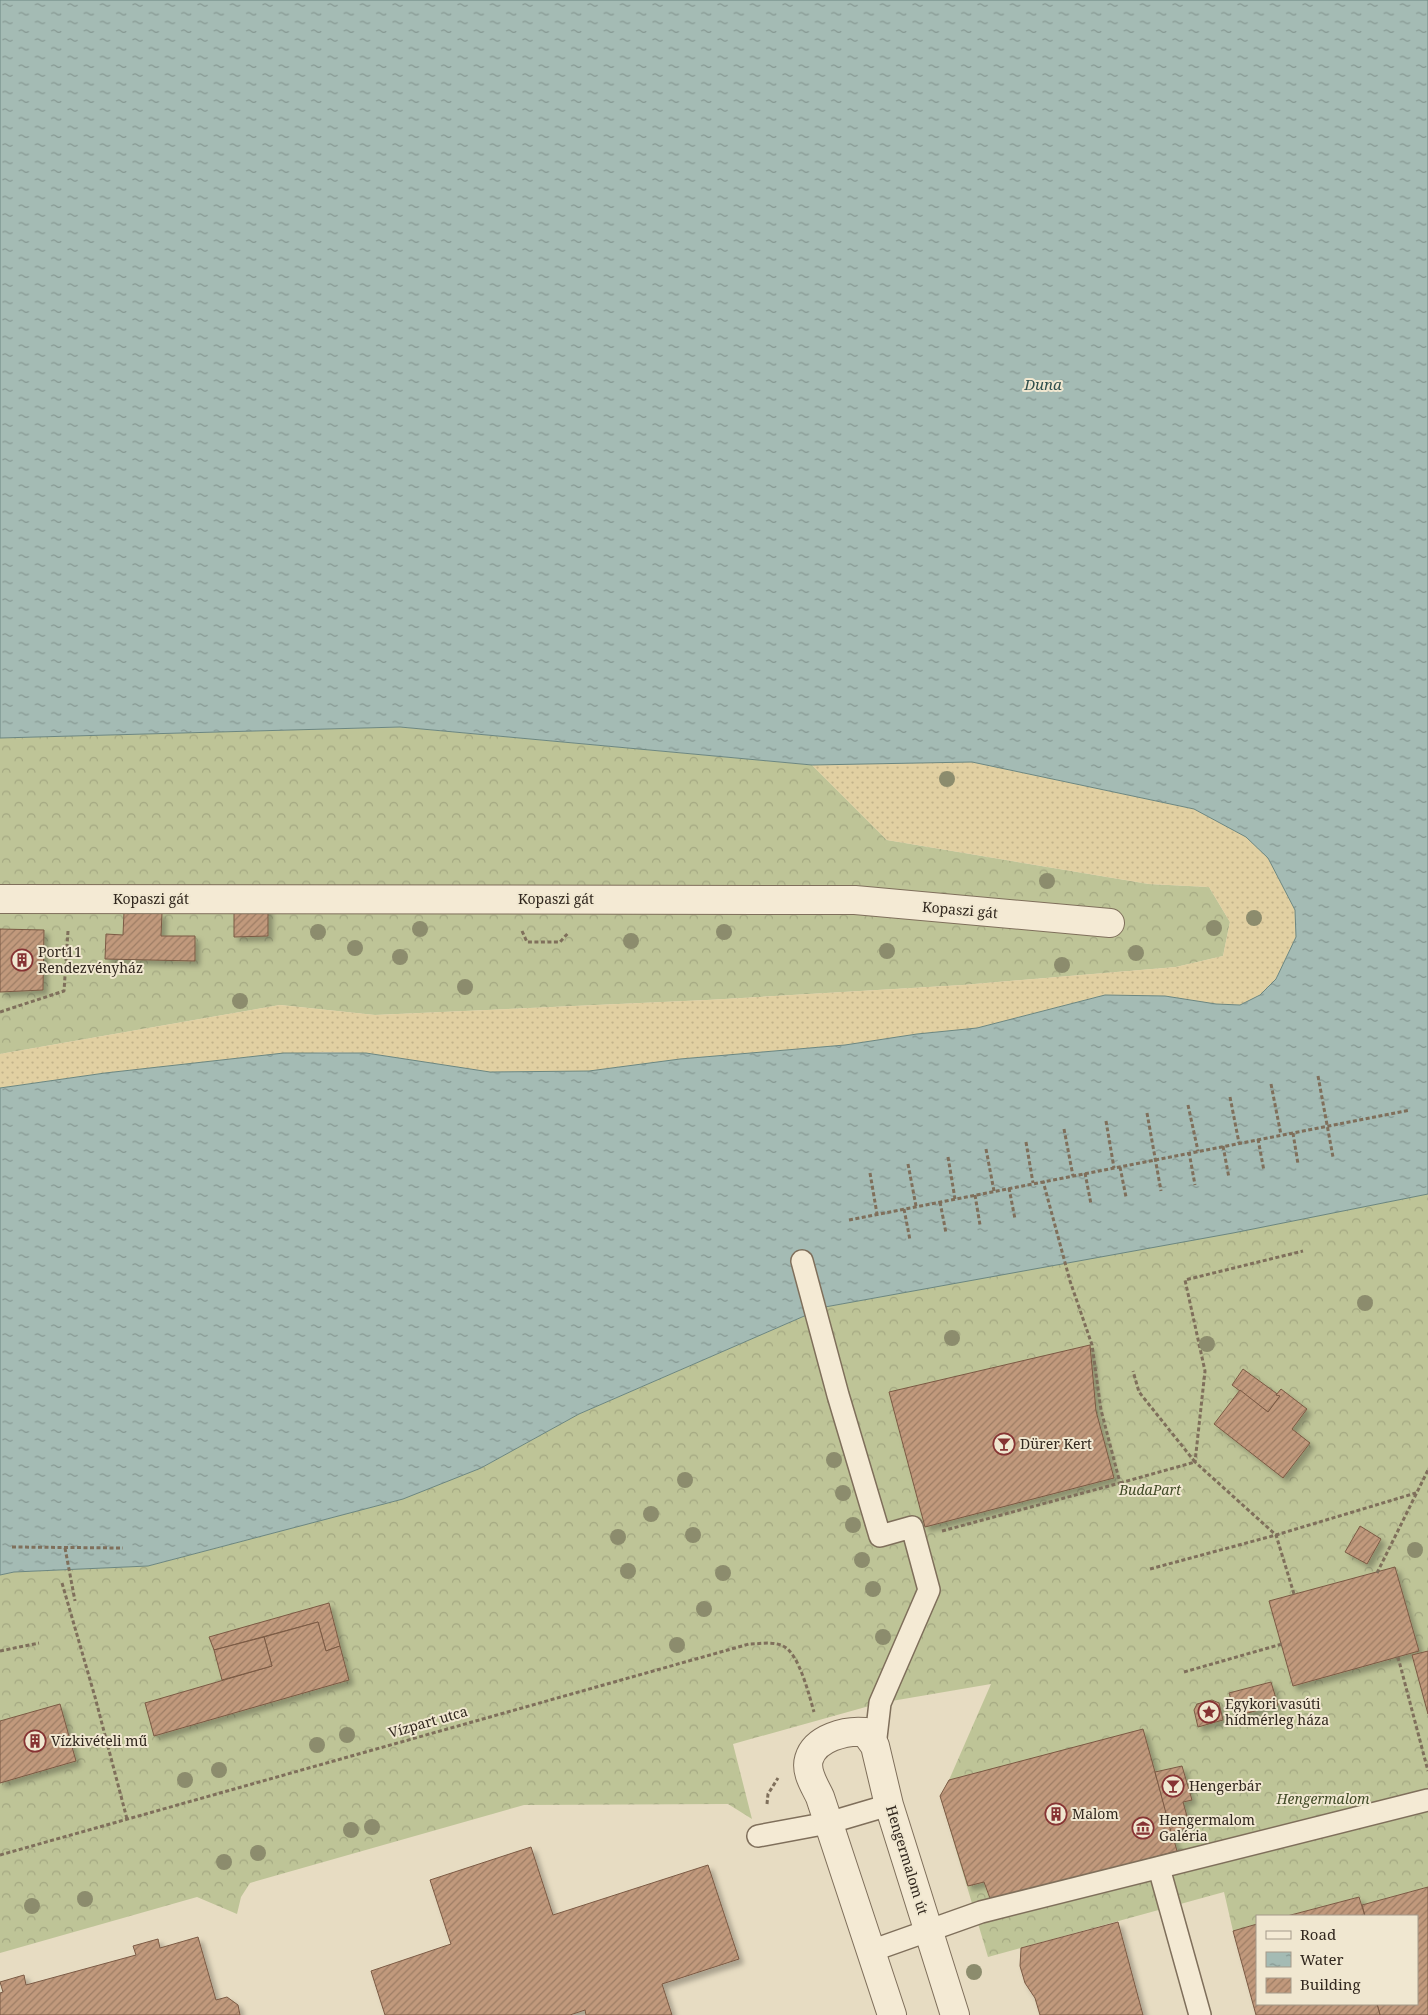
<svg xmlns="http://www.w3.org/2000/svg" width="1428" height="2015" viewBox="0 0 1428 2015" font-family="'Noto Serif',serif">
  <defs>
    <pattern id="forest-crowns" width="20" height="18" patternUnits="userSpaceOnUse" patternTransform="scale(1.25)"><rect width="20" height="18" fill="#bec497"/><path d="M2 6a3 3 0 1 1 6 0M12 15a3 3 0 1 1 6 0" fill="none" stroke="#a4a882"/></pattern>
    <pattern id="sand-dots" width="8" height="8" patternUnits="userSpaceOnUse" patternTransform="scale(1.25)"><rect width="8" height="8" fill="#e1d0a2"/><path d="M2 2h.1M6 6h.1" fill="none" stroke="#c2b38b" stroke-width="1.8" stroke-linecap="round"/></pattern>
    <pattern id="water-ripples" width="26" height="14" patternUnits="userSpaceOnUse" patternTransform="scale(1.25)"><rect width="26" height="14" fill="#a4bbb4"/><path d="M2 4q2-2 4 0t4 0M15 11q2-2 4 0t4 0" fill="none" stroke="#869892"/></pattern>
    <pattern id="building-hatch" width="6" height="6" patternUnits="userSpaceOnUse" patternTransform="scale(1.25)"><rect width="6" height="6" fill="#c1997c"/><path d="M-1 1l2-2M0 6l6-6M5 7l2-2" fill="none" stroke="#9d7d65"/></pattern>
    <filter id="shadow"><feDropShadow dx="4.5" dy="4.5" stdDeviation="2.5" flood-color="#0004"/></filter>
  </defs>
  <rect width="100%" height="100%" fill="#e7dcc2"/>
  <g fill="url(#forest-crowns)">
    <polygon points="400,727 812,765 887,840 1149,884 1209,887 1230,922 1223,956 1176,967 963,985 707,1000 375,1015 280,1005 0,1054 0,738"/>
    <polygon points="1428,1193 1428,1887 1362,1905 1359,1897 1287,1916 1257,1916 1257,1924 1233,1931 1224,1892 988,1957 940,1796 949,1780 991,1684 880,1703 733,1744 752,1819 728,1804 524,1805 250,1883 241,1897 237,1914 197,1897 0,1953 0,1575 14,1572 148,1566 402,1499 481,1468 579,1414 825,1307 1110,1254"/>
  </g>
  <polygon fill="url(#sand-dots)" points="972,762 1194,809 1246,837 1268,858 1295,910 1296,937 1276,979 1260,995 1240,1005 1216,1004 1165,996 1105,995 977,1028 917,1034 845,1045 680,1059 589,1071 490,1072 366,1053 322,1052 105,1073 0,1088 0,1054 280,1005 375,1015 707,1000 963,985 1176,967 1223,956 1230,922 1209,887 1149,884 887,840 812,765"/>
  <polygon fill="url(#water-ripples)" stroke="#6c8781" points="0,0 1428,0 1428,1194 1233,1233 825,1307 579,1414 481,1468 403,1499 148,1566 14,1572 0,1575 0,1088 105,1073 284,1053 366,1053 490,1072 589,1071 680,1059 845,1045 917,1034 977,1028 1105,995 1165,996 1216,1004 1240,1005 1260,995 1276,979 1296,937 1295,910 1268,858 1246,837 1194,809 972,762 812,765 400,727 0,738"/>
  <g fill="url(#building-hatch)" stroke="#7b5a44" filter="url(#shadow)">
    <polygon points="234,908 268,908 268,936 234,937"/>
    <polygon points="124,912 162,913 161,936 195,936 195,961 105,959 106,934 123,935"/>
    <polygon points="0,929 44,930 43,990 0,992"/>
    <polygon points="1090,1345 1096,1411 1114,1478 925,1527 889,1392"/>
    <polygon points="1243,1369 1280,1396 1268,1412 1232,1385"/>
    <polygon points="1281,1389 1307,1409 1292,1429 1310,1443 1283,1478 1214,1424 1240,1390 1268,1412 1280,1396 1276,1395"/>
    <polygon points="1360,1526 1381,1539 1367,1564 1345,1552"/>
    <polygon points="1395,1567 1419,1651 1293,1686 1269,1601"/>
    <polygon points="329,1603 340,1646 326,1651 318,1622 214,1650 209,1637"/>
    <polygon points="318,1622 326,1651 340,1646 349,1680 154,1736 145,1703 272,1666 264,1637"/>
    <polygon points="264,1637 272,1666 222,1680 214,1650"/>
    <polygon points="1428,1651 1428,1714 1412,1655"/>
    <polygon points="1271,1682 1278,1705 1236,1716 1229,1693"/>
    <polygon points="1212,1700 1219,1703 1223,1720 1198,1727 1194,1710 1197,1704"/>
    <polygon points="60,1704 76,1761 0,1783 0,1721"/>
    <polygon points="1143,1729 1177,1851 991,1901 984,1882 968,1886 940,1796 949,1780"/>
    <polygon points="1182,1766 1192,1800 1183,1802 1190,1827 1171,1832 1155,1772"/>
    <polygon points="531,1847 553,1915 708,1865 739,1959 662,1984 672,2015 586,2015 585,2010 570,2015 385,2015 371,1971 451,1944 430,1880"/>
    <polygon points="1428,1887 1428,2015 1380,2015 1377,2004 1417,2004 1417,1916 1365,1916 1362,1905"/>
    <polygon points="1359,1897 1365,1916 1287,1916"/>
    <polygon points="1118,1922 1143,2015 1040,2015 1035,1998 1025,1983 1020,1966 1021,1948"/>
    <polygon points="1257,1924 1257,2004 1377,2004 1380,2015 1256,2015 1233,1931"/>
    <polygon points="198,1937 216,2000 227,1997 238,2005 240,2015 0,2015 0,1993 3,1992 0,1982 24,1975 26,1985 136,1955 133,1946 158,1939 160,1948"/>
  </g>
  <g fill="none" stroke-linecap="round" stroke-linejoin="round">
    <g stroke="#7f6f5b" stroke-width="24">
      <g id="lane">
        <polyline points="802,1261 838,1395 880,1536 912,1527 929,1590 880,1703 875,1746"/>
        <polyline points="758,1836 828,1823 889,1805"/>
        <polyline points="1159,1868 1200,2015"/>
        <polyline points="871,1951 981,1912 1428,1800"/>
      </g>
    </g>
    <g stroke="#7f6f5b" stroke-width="30">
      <g id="street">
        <polyline points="0,899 855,900 1110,923"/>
        <path d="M892,2015L820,1797C815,1786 805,1772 809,1759C815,1738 846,1730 865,1732L875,1746L889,1805L955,2015"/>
      </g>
    </g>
    <g stroke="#7f6f5b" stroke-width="3" stroke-dasharray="4 2.5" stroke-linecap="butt">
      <polyline points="522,931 527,942 560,942 569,932"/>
      <polyline points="0,1012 64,991 68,931"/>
      <polyline points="1318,1076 1333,1157"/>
      <polyline points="1271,1084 1281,1135"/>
      <polyline points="1230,1097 1239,1143"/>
      <polyline points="1188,1105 1198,1151"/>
      <polyline points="1147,1113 1161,1191"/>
      <polyline points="1106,1121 1114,1168"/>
      <polyline points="1064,1129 1073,1176"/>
      <polyline points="1293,1133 1298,1164"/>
      <polyline points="1258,1139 1264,1171"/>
      <polyline points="1026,1142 1033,1183"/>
      <polyline points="1223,1146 1229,1178"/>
      <polyline points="986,1149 994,1191"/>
      <polyline points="1189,1152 1195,1185"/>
      <polyline points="948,1157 955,1199"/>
      <polyline points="908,1164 916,1206"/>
      <polyline points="1120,1167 1126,1197"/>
      <polyline points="870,1173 877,1214"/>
      <polyline points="1085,1173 1091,1204"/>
      <polyline points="1009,1188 1015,1219"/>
      <polyline points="975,1195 980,1225"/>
      <polyline points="940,1202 946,1233"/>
      <polyline points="904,1209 910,1240"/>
      <polyline points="849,1220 1410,1110"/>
      <polyline points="1120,1483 1195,1462 1139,1392 1133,1371"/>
      <polyline points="942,1531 1120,1483 1101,1410 1092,1345 1070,1281 1043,1181"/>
      <polyline points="12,1547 123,1548"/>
      <polyline points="65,1548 75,1601"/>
      <polyline points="1150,1569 1276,1535 1416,1493"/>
      <polyline points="1377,1573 1428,1470"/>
      <polyline points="62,1583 95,1697 127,1819"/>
      <polyline points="1294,1594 1276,1535 1195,1462 1205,1371 1185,1280 1303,1251"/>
      <polyline points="0,1651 39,1643"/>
      <polyline points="1398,1657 1428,1771"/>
      <polyline points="1184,1672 1282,1644"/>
      <polyline points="767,1804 768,1794 778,1778"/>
      <path d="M0,1855L749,1644C760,1644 773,1641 783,1646C799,1653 809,1695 814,1712"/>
    </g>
    <use href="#lane" stroke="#f4ead4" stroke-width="21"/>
    <use href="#street" stroke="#f4ead4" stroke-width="28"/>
  </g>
  <g fill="#8c8c6d">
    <circle cx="947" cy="779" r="8"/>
    <circle cx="1047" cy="881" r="8"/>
    <circle cx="1254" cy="918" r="8"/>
    <circle cx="1214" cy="928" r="8"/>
    <circle cx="420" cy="929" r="8"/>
    <circle cx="318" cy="932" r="8"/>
    <circle cx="724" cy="932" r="8"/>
    <circle cx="631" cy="941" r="8"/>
    <circle cx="355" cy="948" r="8"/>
    <circle cx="887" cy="951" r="8"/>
    <circle cx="1136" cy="953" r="8"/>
    <circle cx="400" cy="957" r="8"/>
    <circle cx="1062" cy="965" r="8"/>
    <circle cx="465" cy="987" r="8"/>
    <circle cx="240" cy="1001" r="8"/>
    <circle cx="1365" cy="1303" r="8"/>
    <circle cx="952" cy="1338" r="8"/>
    <circle cx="1207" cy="1344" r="8"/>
    <circle cx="834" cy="1460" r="8"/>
    <circle cx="685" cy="1480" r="8"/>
    <circle cx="843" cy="1493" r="8"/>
    <circle cx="651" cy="1514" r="8"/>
    <circle cx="853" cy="1525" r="8"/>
    <circle cx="693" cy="1535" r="8"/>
    <circle cx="618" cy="1537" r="8"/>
    <circle cx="1415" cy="1550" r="8"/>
    <circle cx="862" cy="1560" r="8"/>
    <circle cx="628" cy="1571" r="8"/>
    <circle cx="723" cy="1573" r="8"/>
    <circle cx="873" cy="1589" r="8"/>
    <circle cx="704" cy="1609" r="8"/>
    <circle cx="883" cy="1637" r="8"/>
    <circle cx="677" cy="1645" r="8"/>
    <circle cx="347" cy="1735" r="8"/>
    <circle cx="317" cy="1745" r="8"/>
    <circle cx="219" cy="1770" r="8"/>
    <circle cx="185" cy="1780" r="8"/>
    <circle cx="372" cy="1827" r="8"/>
    <circle cx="351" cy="1830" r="8"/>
    <circle cx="258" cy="1853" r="8"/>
    <circle cx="224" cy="1862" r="8"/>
    <circle cx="85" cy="1899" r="8"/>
    <circle cx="32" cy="1906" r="8"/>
    <circle cx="974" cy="1972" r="8"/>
  </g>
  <defs>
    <g id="building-ring" transform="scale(1.125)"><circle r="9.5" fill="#f0e7d0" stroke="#863333" stroke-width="1.5"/><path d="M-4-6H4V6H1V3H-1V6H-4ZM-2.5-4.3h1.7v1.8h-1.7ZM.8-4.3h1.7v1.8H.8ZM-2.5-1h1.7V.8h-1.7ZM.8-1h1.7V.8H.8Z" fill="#863333"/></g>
    <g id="bar-ring" transform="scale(1.125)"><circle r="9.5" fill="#f0e7d0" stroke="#863333" stroke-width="1.5"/><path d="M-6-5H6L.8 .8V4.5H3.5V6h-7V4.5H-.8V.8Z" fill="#863333"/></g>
    <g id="sight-ring" transform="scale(1.125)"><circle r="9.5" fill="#f0e7d0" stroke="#863333" stroke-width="1.5"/><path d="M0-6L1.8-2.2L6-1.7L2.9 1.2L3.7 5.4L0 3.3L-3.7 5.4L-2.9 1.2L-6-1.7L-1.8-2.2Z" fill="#863333"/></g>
    <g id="museum-ring" transform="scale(1.125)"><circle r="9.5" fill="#f0e7d0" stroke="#863333" stroke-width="1.5"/><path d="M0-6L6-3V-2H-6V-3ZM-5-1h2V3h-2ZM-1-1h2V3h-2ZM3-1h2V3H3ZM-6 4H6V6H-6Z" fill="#863333"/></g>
  </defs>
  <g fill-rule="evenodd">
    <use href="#building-ring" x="22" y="960"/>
    <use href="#bar-ring" x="1004" y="1444"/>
    <use href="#sight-ring" x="1209" y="1712"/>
    <use href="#building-ring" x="35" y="1741"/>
    <use href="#bar-ring" x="1173" y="1786"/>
    <use href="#building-ring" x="1056" y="1814"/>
    <use href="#museum-ring" x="1143" y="1828"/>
  </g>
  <g text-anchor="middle" stroke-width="4" stroke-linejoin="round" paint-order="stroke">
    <g font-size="14" fill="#31271e" stroke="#f0e7d0">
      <text x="151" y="904">Kopaszi gát</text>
      <text x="556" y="904">Kopaszi gát</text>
      <text transform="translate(960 910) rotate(5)" y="5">Kopaszi gát</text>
      <text transform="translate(428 1722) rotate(-16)" y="5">Vízpart utca</text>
      <text transform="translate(907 1860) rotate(73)" y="5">Hengermalom út</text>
    </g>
    <g font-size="14" fill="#31271e" stroke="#f0e7d0" text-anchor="start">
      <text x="38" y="957">Port11<tspan x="38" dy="16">Rendezvényház</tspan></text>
      <text x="1020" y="1449">Dürer Kert</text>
      <text x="1225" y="1709">Egykori vasúti<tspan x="1225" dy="16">hídmérleg háza</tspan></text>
      <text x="51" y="1746">Vízkivételi mű</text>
      <text x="1189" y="1791">Hengerbár</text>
      <text x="1072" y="1819">Malom</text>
      <text x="1159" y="1825">Hengermalom<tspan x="1159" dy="16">Galéria</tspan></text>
    </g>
    <g font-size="14" font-style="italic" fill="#414b27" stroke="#f0e7d0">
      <text x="1150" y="1495">BudaPart</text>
      <text x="1323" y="1804">Hengermalom</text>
    </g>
    <g font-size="15" font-style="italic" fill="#2f4f4d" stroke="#f0e7d0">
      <text x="1043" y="390">Duna</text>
    </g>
  </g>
  <rect x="1256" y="1915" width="162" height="90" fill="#f0e7d0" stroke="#a49a89"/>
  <rect x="1266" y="1931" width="25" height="8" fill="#f4ead4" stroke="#a49a89"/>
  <text x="1300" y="1940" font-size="15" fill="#31271e">Road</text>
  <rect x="1266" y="1952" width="25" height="15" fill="url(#water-ripples)" stroke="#a49a89"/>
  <text x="1300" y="1965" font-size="15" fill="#31271e">Water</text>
  <rect x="1266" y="1978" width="25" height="15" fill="url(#building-hatch)" stroke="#a49a89"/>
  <text x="1300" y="1990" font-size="15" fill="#31271e">Building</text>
</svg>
